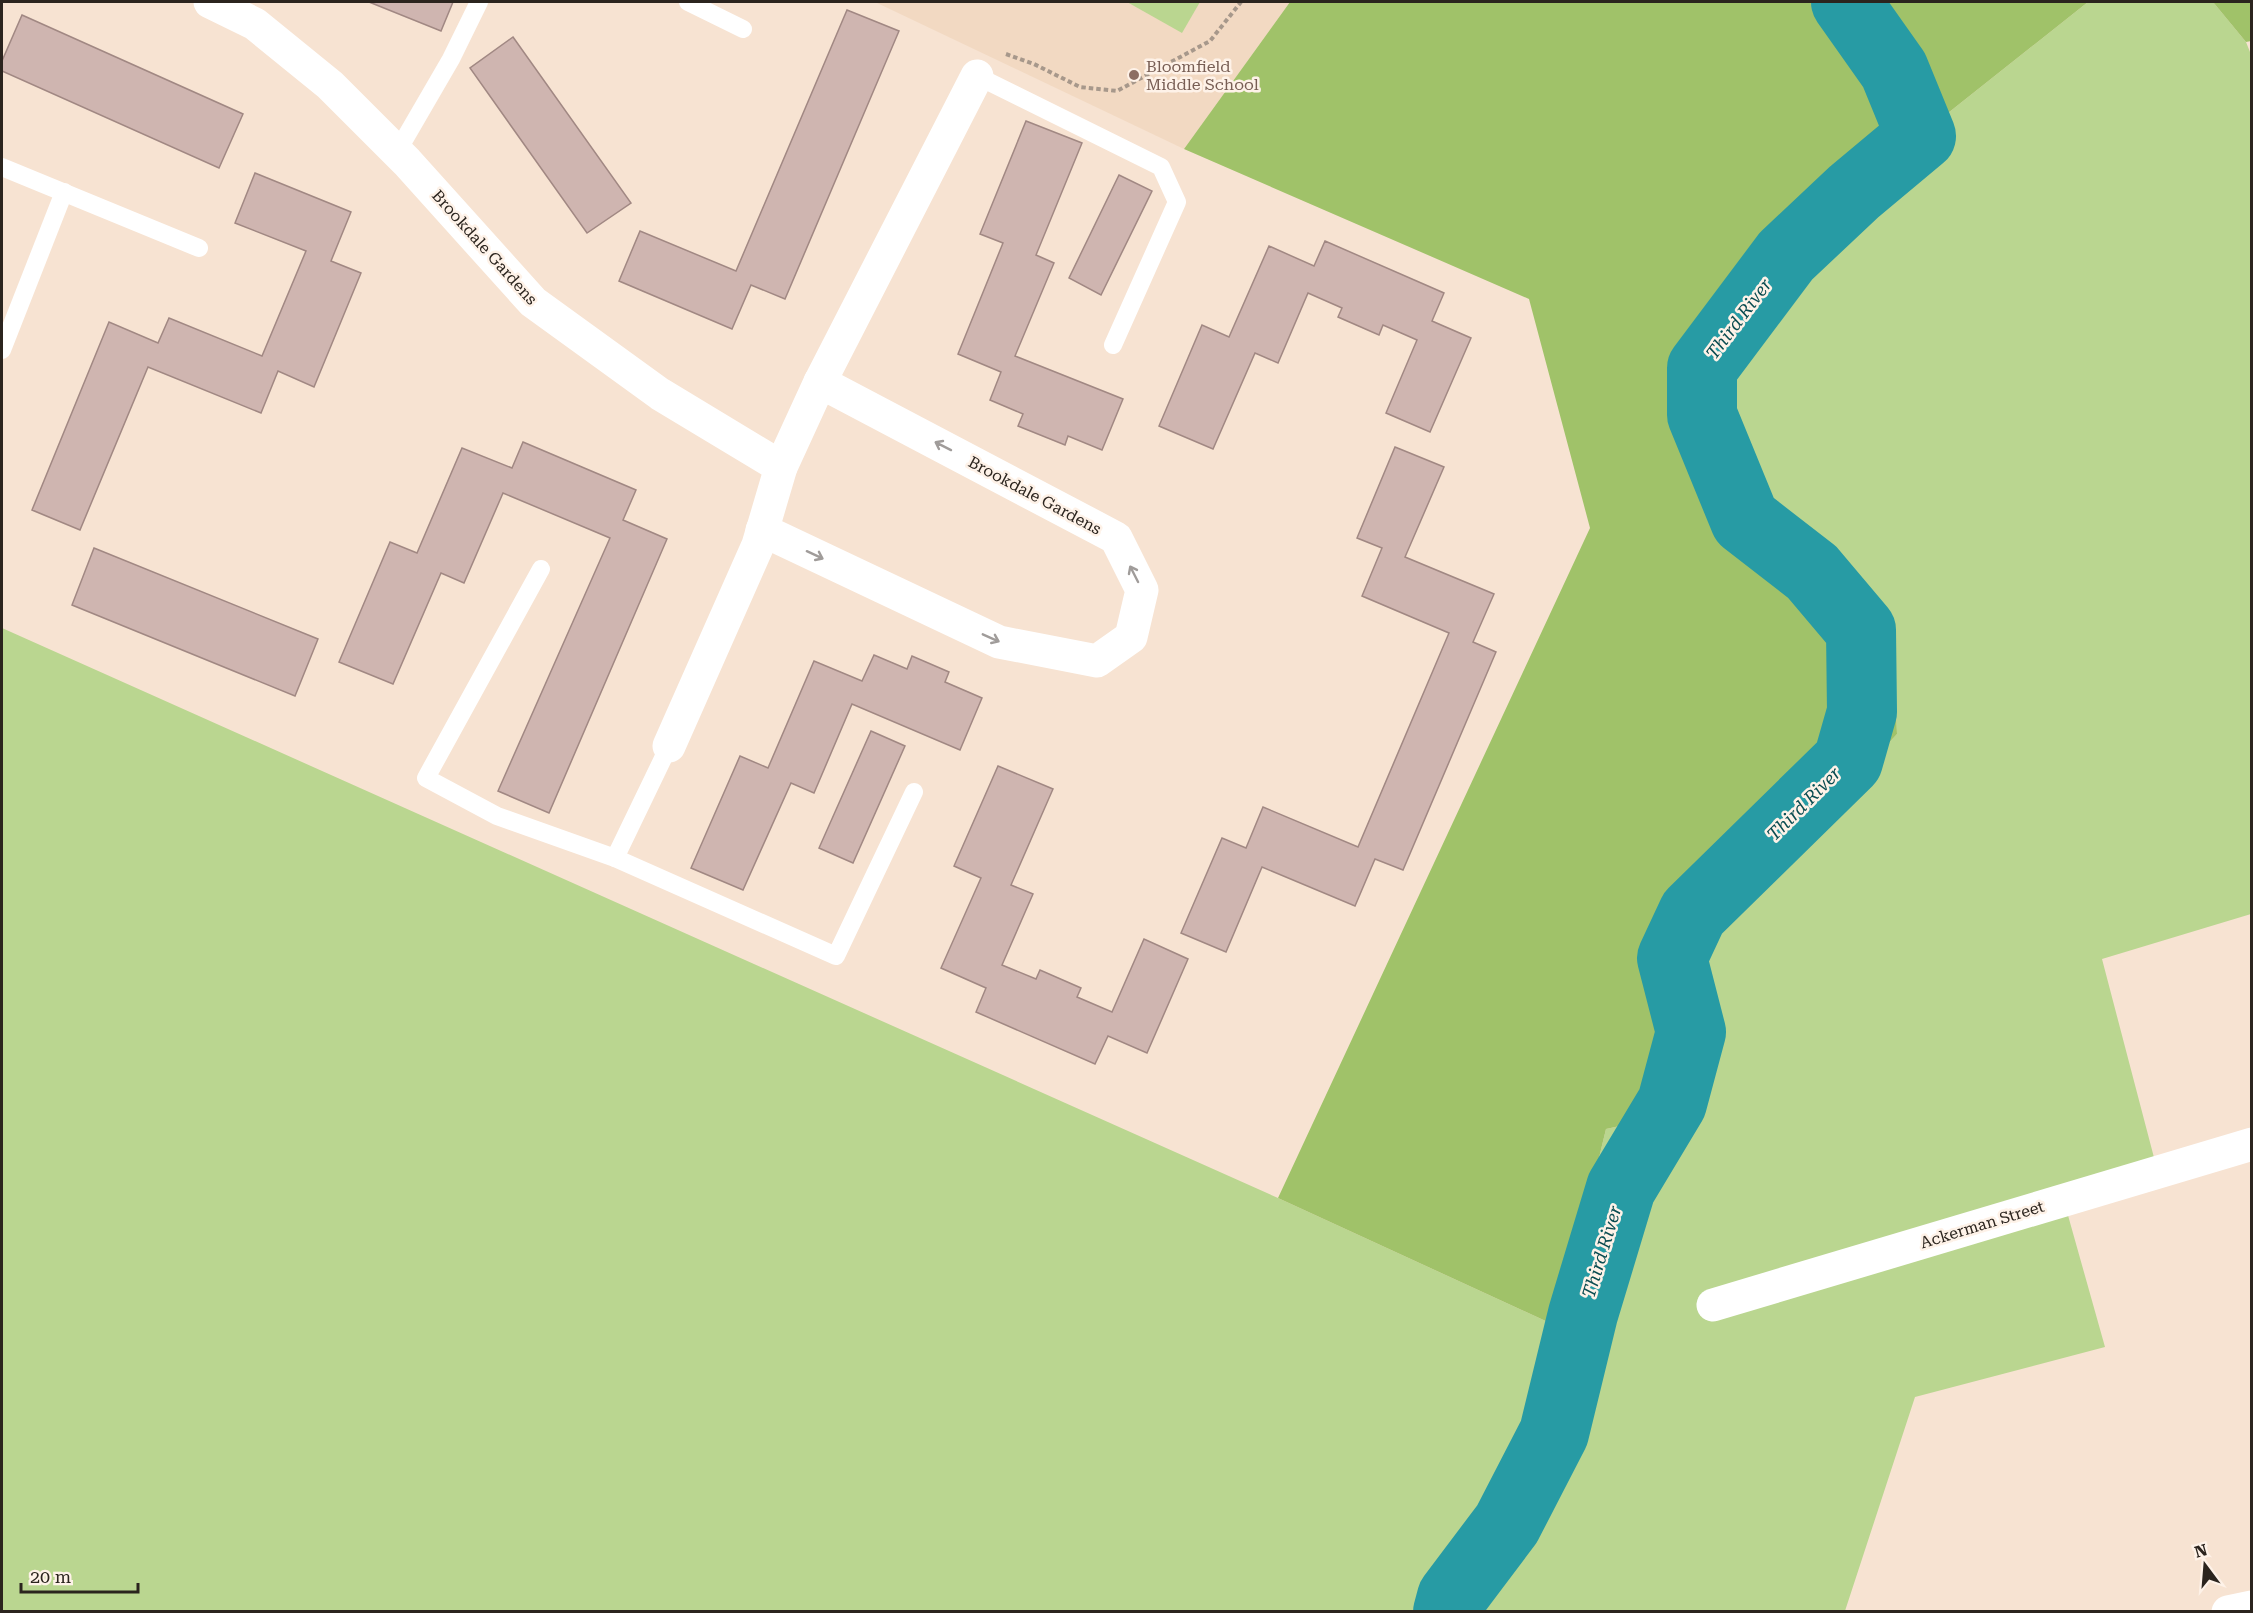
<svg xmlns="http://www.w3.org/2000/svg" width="2253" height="1613" viewBox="0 0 2253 1613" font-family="'Roboto Serif',serif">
  <rect width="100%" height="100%" fill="#f7e3d2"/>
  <polygon fill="#f2d9c2" points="875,2 1290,2 1184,149"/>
  <g fill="#bad690">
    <polygon points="1127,2 1200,2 1182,33"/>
    <polygon points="2088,2 2213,2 2246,42 2252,57 2251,914 2102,959 2157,1169 2062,1194 2105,1347 1915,1397 1845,1611 2,1612 2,628 1278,1198 1550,1323 1572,1269 1606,1129 1707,1107 1692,957 1897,734 1892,617 1751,492 1713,355 1722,317 1880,167"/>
  </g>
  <g fill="#a0c269">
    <polygon points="1290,2 2088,2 1880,167 1722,317 1713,355 1751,492 1892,617 1897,734 1692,957 1707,1107 1606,1129 1572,1269 1550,1323 1278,1198 1590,528 1529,299 1184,149"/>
    <polygon points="2213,2 2251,2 2251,41 2246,42"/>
  </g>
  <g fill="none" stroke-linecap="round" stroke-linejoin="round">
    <polyline stroke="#279ba4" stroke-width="70" points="1448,1612 1452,1597 1507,1524 1554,1433 1583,1314 1621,1188 1672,1103 1691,1032 1672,958 1693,913 1848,761 1862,712 1861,630 1812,572 1745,520 1702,415 1702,368 1786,256 1854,192 1921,136 1894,70 1846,2"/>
  </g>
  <g fill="#cfb5b0" stroke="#a18883" stroke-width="1.5">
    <polygon points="369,2 453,2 441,31"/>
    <polygon points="847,10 899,31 785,299 751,285 732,329 619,281 640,231 736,271"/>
    <polygon points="22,15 243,114 219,168 2,71 2,61"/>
    <polygon points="513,37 631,203 587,233 470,68"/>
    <polygon points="1026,121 1082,143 1036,255 1054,263 1015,356 1123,399 1102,450 1068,436 1065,445 1018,426 1023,414 990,400 1001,372 958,354 1003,243 980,234"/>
    <polygon points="255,173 351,212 331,261 361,273 314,387 278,371 261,413 148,367 80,530 32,510 109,322 158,343 169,318 262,356 306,251 235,223"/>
    <polygon points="1119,175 1152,191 1101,295 1069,278"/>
    <polygon points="1325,241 1444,293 1432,321 1471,338 1430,432 1386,413 1417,340 1383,325 1379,335 1338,317 1342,308 1308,293 1278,363 1255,353 1213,449 1159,426 1202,325 1229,337 1269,246 1314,266"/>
    <polygon points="523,442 636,490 623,520 667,539 549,813 498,791 610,538 503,493 464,583 441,573 393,684 339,662 390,542 417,553 462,448 512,468"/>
    <polygon points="1395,447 1444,467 1405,557 1494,594 1473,642 1496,652 1403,870 1375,859 1355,906 1262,867 1226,952 1181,933 1222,838 1246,848 1263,807 1358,847 1449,633 1362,596 1382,548 1357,538"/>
    <polygon points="94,548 318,639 295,696 72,605"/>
    <polygon points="874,655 907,669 912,656 949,672 945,682 982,698 960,750 852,704 814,793 791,783 743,890 691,868 740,756 768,768 814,661 862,681"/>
    <polygon points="871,731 905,746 853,863 819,848"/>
    <polygon points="998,766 1053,789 1011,885 1033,894 1002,965 1036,979 1040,970 1081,988 1077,997 1112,1012 1144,939 1188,959 1147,1053 1108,1036 1095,1064 976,1012 986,988 941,968 981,878 954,866"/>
  </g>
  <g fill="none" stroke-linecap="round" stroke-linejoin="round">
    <polyline stroke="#a7988b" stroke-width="4" stroke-dasharray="4.5 3" stroke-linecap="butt" points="1006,54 1034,64 1080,87 1117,91 1210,41 1241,2"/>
    <g stroke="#fff" stroke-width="18">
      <polyline points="688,2 743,29"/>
      <polyline points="977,76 1161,167 1177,202 1113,345"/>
      <polyline points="397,152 451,59 479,2"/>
      <polyline points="2,167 199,248"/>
      <polyline points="2,350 64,192"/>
      <polyline points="541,569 426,778 497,816 615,858 669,746"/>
      <polyline points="615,858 836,956 914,792"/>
    </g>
    <g stroke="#fff" stroke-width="33">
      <polyline points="210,2 255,24 330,85 407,162 533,302 660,394 781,467"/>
      <polyline points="762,530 999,642 1097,661 1131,637 1142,590 1116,538 820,382"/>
      <polyline points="669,746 758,545 781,467 820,382 977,76"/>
      <polyline points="1713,1305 2252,1144"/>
      <polyline points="2228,1612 2252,1607"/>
    </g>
  </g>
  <defs><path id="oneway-shaft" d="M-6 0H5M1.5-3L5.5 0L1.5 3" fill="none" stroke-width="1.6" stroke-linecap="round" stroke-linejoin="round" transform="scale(1.5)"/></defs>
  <g stroke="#a09c9a">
    <use href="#oneway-shaft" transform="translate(943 446) rotate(-153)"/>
    <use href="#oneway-shaft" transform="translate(815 555) rotate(25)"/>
    <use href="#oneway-shaft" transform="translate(1134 574) rotate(-117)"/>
    <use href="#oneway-shaft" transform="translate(991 638) rotate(24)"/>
  </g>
  <circle fill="#8d6e63" stroke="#fef2e8" stroke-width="2" cx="1134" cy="75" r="6"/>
  <g text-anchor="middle" stroke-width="5" stroke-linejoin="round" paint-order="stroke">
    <g font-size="16" fill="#785e54" stroke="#fef2e8" text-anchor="start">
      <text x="1146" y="72">Bloomfield<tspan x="1146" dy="18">Middle School</tspan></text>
    </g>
    <g font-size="16" fill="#2b241e" stroke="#fef2e8">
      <text transform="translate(485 247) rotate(48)" y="6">Brookdale Gardens</text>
      <text transform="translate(1035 495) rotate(28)" y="6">Brookdale Gardens</text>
      <text transform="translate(1982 1224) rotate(-17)" y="6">Ackerman Street</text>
    </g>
    <g font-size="18" font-style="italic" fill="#0a4c51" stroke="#fef2e8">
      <text transform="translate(1739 319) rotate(-53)" y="6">Third River</text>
      <text transform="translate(1804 804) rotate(-45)" y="6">Third River</text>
      <text transform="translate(1602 1252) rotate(-73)" y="6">Third River</text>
    </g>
  </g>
  <rect width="2253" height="1613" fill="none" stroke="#2b241e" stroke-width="6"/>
  <g transform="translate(2205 1565) rotate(344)" stroke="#fef2e8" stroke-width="4.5" paint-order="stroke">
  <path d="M0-4.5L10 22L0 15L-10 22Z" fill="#2b241e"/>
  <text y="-9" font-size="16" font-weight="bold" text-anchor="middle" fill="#2b241e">N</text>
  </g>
  <path d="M21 1583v9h117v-9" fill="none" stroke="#2b241e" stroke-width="3"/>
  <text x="30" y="1583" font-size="18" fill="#2b241e" stroke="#fef2e8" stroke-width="4.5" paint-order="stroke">20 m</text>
</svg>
